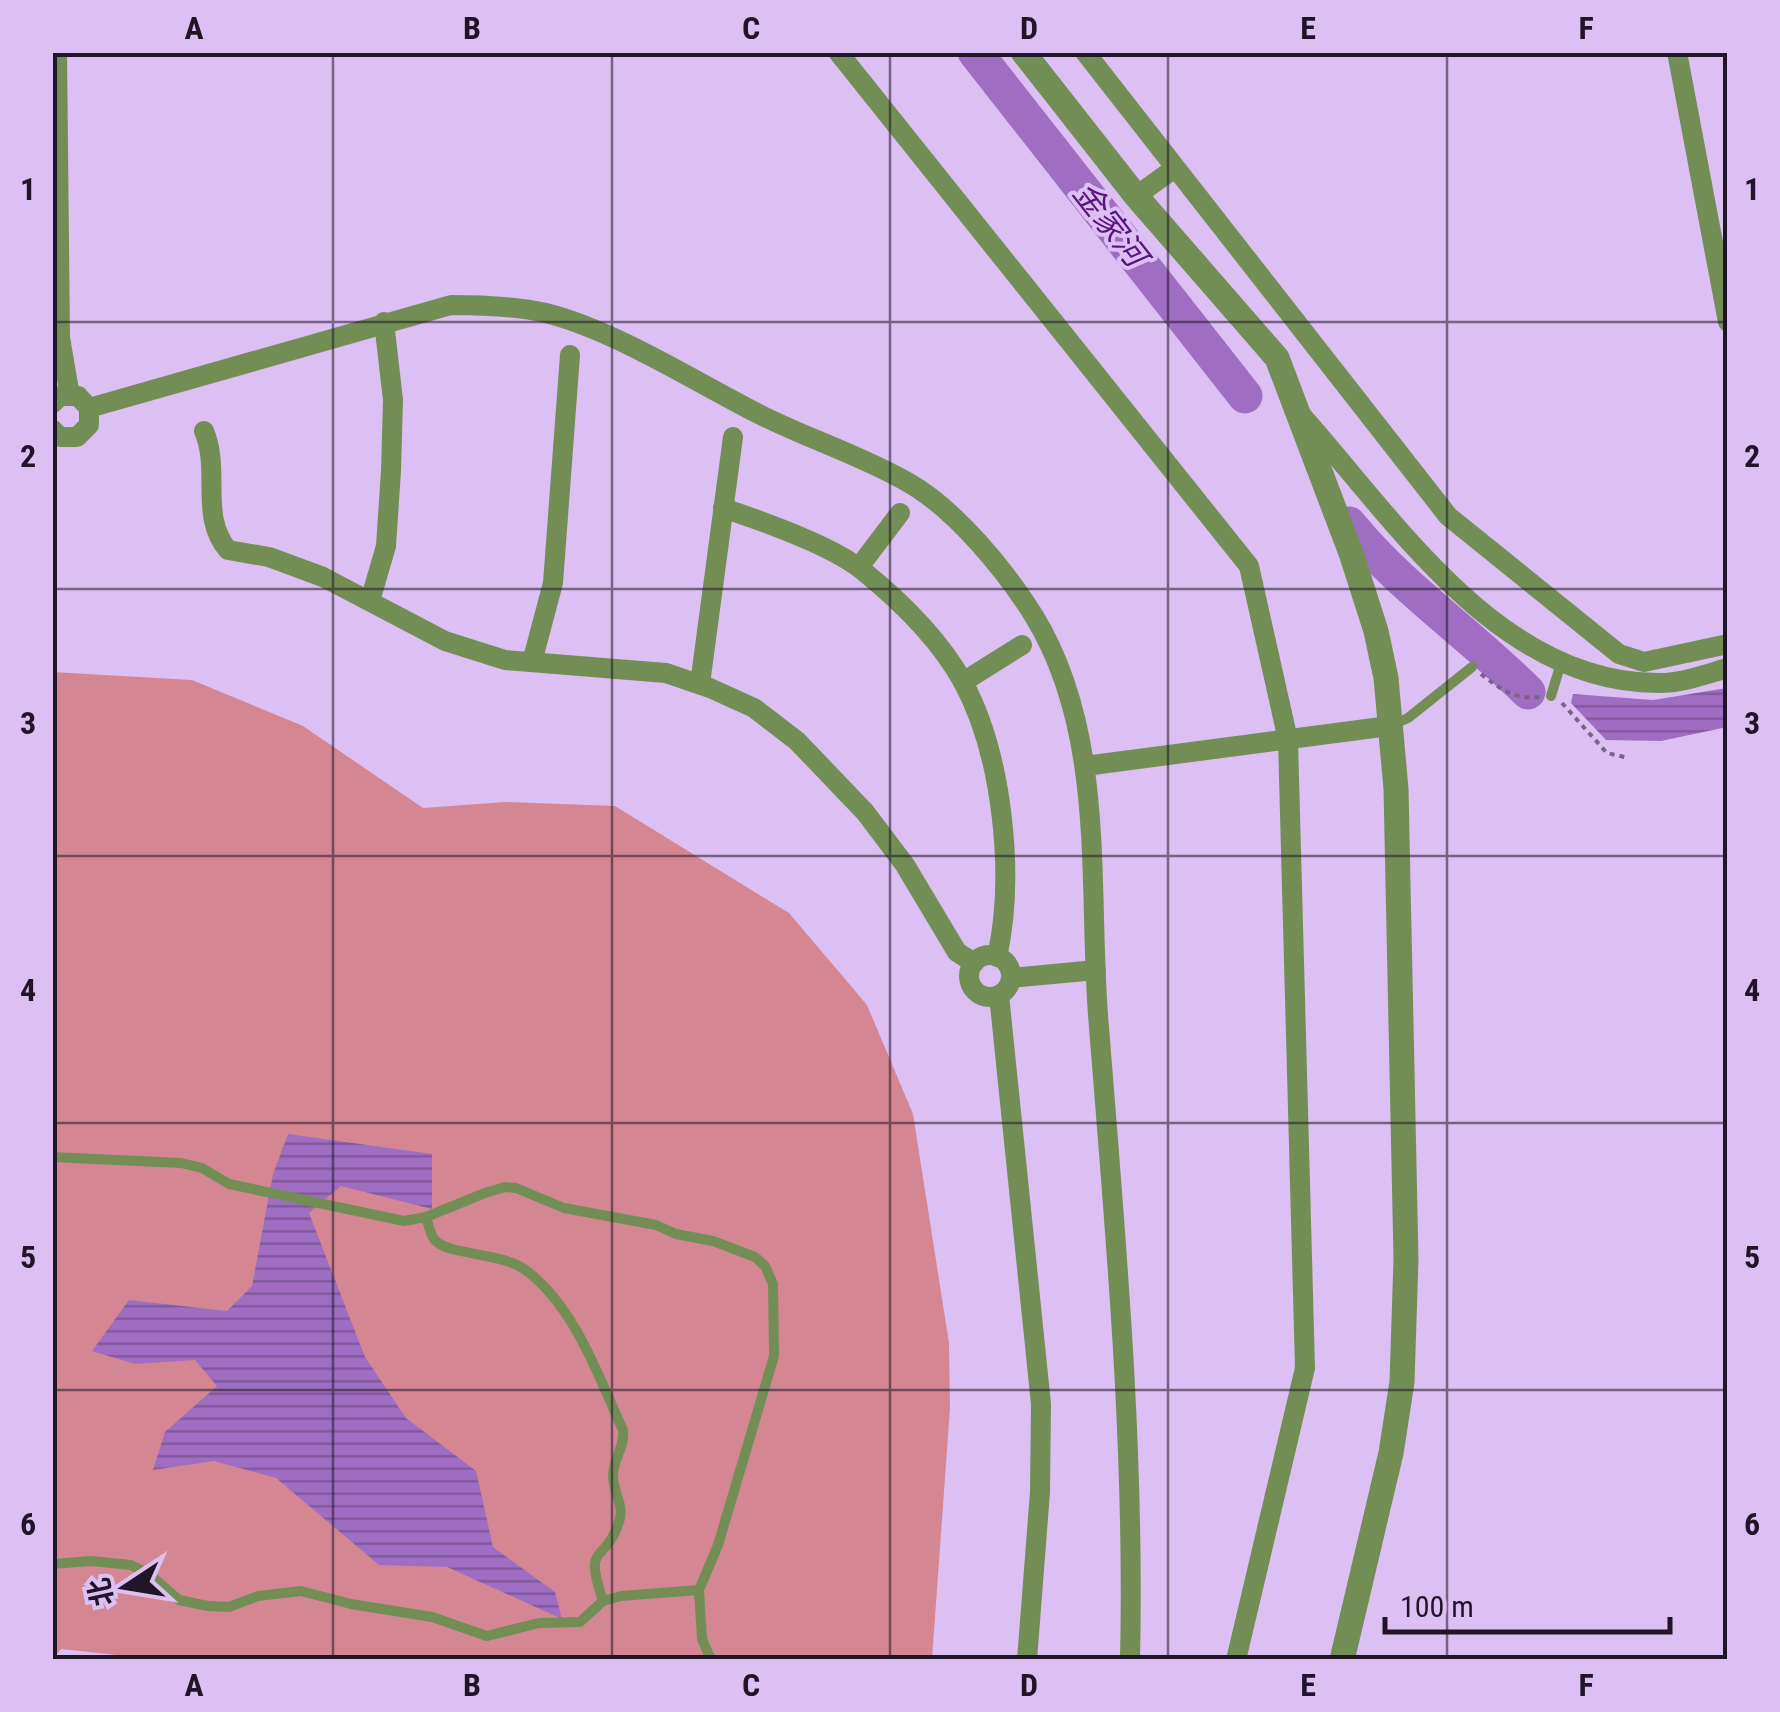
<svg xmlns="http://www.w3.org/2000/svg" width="1780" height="1712" viewBox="0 0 1780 1712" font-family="'Roboto Condensed','Noto Sans SC',sans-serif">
  <defs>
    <pattern id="water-rules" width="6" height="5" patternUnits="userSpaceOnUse" patternTransform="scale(2.5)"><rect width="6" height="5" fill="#9f6ec2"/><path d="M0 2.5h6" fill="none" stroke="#81599e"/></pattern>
  </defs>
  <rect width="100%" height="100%" fill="#dcc0f3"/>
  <polygon fill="#d48793" points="52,672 192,680 303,726 423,808 505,802 615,806 789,913 867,1005 913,1114 949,1343 950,1408 932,1659 163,1660 61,1649 53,1659"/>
  <g fill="url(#water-rules)">
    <polygon points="1727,688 1727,727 1661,741 1606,740 1571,703 1573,694 1653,700"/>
    <polygon points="288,1134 432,1154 432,1209 341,1186 309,1213 365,1357 406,1418 476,1471 493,1547 555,1592 562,1619 447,1567 379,1565 276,1478 214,1461 153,1470 165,1432 217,1386 195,1360 135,1364 92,1351 129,1300 227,1311 252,1286 273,1174"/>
  </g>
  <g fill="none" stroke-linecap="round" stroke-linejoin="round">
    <g stroke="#9f6ec2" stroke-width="35">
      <polyline points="975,52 1245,396"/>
      <path d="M1349,524C1401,588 1470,634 1528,692"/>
    </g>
    <g stroke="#776486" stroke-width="4" stroke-dasharray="5 5" stroke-linecap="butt">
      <path d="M1481,674C1500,689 1515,700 1540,697"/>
      <polyline points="1562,703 1607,753 1629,758"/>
    </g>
    <g stroke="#738e55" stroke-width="10">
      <polyline points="1551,696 1561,663"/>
      <polyline points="1392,725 1408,718 1472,667"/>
      <polyline points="52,1157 181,1163 202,1168 229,1184 404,1221 426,1217 485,1193 505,1187 516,1188 564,1208 656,1225 676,1234 713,1241 755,1257 765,1266 773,1284 774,1356 718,1545 699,1590 702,1639 711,1660"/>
      <path d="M426,1217C428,1223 430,1234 434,1239C446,1256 501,1251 527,1271C576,1309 598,1376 623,1430C625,1447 613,1459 613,1476C613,1492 625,1506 619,1522C604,1567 583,1540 603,1601"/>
      <polyline points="52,1564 91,1561 131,1565 149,1574 179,1600 208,1606 229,1607 258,1596 301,1591 351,1604 432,1617 487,1636 539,1623 580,1622 603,1601 621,1596 699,1590"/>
    </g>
    <g stroke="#738e55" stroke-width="20">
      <polyline points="57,52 60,338 70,396"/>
      <polyline points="838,52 1249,566 1288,740 1305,1368 1236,1660"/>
      <polyline points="1085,52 1448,516 1619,654 1644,662 1728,644"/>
      <polyline points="1677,52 1728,322"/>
      <polyline points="1136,196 1175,168"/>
      <polyline points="52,404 60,396 78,396 89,408 89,425 77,437 60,437 52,429"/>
      <path d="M89,408L451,305C483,305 515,306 546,313C613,330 689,378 751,410C802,437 859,454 909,483C956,510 1006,571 1034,616C1106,734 1088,882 1098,1015C1115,1230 1135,1444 1130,1660"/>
      <path d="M1303,417C1397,523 1502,685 1660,683C1683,683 1706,674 1728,668"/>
      <path d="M204,431C221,471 199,516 228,550L269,557L323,577L445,641L505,660L666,673L710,688L754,708L797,741L865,812L905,865L957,952L974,963"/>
      <path d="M723,508C762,521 831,545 862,570C899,600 940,640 963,682C1003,756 1015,876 997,957"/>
      <polyline points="859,567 900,513"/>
      <polyline points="370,601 386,546 391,471 393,400 384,322"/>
      <polyline points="532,662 553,583 570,355"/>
      <polyline points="963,682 1022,645"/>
      <polyline points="700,684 733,437"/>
      <polyline points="1085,766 1389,726"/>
      <circle cx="990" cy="976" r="21"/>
      <polyline points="1011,978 1096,970"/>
      <polyline points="999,995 1041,1404 1040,1492 1027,1660"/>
    </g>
    <polyline stroke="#738e55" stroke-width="25" points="1023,52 1136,196 1277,358 1351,553 1376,631 1386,678 1396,789 1406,1259 1402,1382 1391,1453 1342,1660"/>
  </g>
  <path fill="none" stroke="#201528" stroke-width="2.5" stroke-opacity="0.55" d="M333,52V1660M612,52V1660M890,52V1660M1168,52V1660M1447,52V1660M52,322H1728M52,589H1728M52,856H1728M52,1123H1728M52,1390H1728"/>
  <g text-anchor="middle" stroke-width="8" stroke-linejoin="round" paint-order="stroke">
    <g font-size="32" font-style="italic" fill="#58167d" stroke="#dcc0f3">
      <text transform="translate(1110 224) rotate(52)" y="11">金家河</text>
    </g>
  </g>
  <rect width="1780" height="1712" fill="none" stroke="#dcc0f3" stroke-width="110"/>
  <g transform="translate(125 1587) rotate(258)" stroke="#dcc0f3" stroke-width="8" paint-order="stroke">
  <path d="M0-8L18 38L0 25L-18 38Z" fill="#201528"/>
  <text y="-15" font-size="28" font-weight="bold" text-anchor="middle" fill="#201528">北</text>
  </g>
  <path d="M1385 1617v15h285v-15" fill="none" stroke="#201528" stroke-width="5"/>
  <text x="1400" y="1617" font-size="30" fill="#201528" stroke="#dcc0f3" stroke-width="8" paint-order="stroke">100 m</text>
  <rect x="55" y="55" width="1670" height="1602" fill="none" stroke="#201528" stroke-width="4"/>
  <g font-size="32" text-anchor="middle" font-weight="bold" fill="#201528">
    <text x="194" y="39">A</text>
    <text x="472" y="39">B</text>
    <text x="751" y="39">C</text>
    <text x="1029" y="39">D</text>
    <text x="1308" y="39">E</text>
    <text x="1586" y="39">F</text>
    <text x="28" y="200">1</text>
    <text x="1752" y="200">1</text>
    <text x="28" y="467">2</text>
    <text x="1752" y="467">2</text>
    <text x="28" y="734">3</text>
    <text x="1752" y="734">3</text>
    <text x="28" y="1001">4</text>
    <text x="1752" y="1001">4</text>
    <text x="28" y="1268">5</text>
    <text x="1752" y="1268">5</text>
    <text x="28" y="1535">6</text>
    <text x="1752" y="1535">6</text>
    <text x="194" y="1696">A</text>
    <text x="472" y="1696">B</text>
    <text x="751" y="1696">C</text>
    <text x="1029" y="1696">D</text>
    <text x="1308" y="1696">E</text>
    <text x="1586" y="1696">F</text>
  </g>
</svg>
